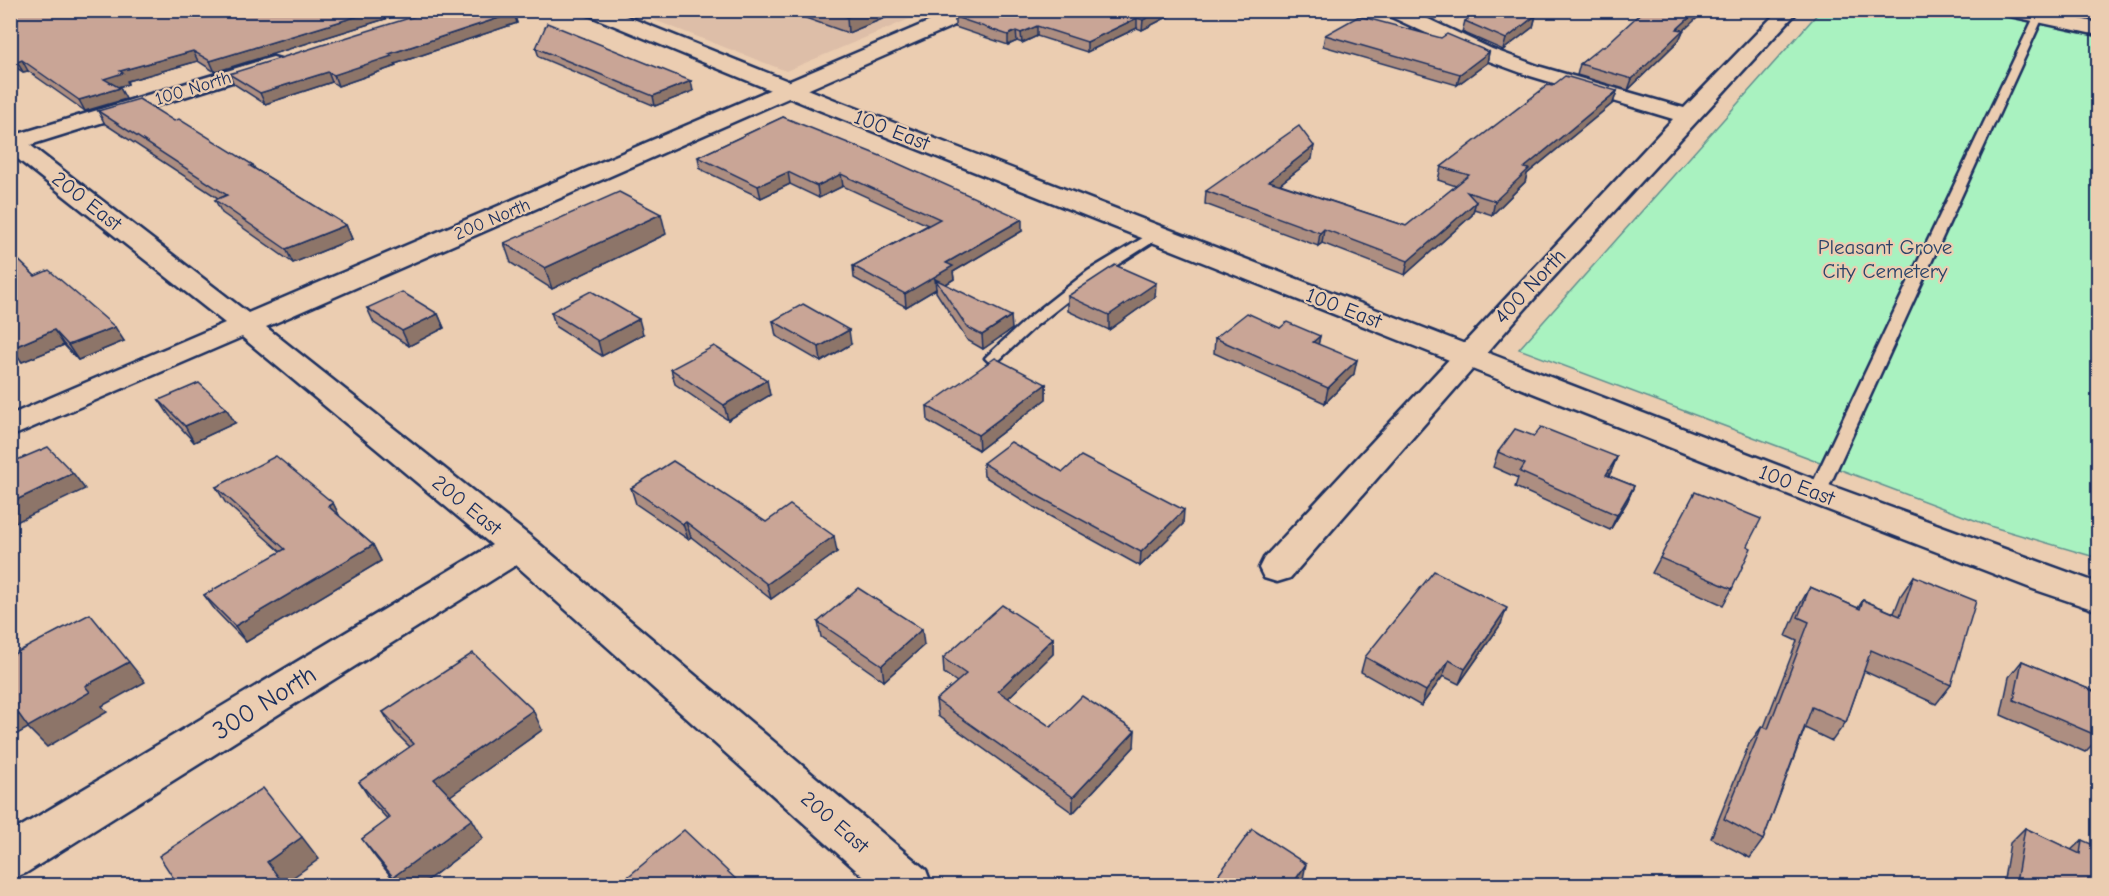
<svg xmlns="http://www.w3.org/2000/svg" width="2109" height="896" viewBox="0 0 2109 896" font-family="'Comic Neue',sans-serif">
  <rect width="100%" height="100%" fill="#ebcdb1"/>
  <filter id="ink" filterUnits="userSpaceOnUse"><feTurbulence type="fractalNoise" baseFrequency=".0167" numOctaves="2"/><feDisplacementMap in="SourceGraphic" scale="12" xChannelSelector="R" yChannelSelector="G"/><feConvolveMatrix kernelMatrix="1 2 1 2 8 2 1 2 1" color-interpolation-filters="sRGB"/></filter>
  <g filter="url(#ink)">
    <polygon fill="#ddbea8" points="905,10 919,15 786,71 631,11"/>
    <polygon fill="#a9f2c0" stroke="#62908f" stroke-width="1.5" points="1820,11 1981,11 2098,35 2098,558 1993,527 1519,349"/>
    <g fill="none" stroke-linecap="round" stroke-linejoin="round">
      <g stroke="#1b2f5e" stroke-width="5">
        <g id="lane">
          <polygon points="922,10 936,10 958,20 950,22"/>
          <polygon points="2035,15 2043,17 1826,493 1823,497 1811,497 1808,493"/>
          <polygon points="1156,230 1161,231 1163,234 1161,237 1098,277 1037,325 998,361 988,361 985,358 988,355 1027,319 1088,271"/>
        </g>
      </g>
      <g stroke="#1b2f5e" stroke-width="5">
        <g id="street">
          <polygon points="956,10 982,10 980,14 266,327 531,537 926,870 932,886 874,886 516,565 26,873 10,879 10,833 492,545 242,337 10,437 10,415 225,323 10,153 10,134 15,135 266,59 273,57 280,59 283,63 280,67 30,145 248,313"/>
          <polygon points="1383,10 1409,10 1492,49 1541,67 1684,108 1779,10 1799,10 1540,292 1290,578 1277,582 1264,578 1259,568 1264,558 1673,119 1527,75 1478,57 1385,14"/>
          <polygon points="2001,10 2039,10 2098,23 2098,35 2010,16 2003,14"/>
        </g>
      </g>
      <g stroke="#1b2f5e" stroke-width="5">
        <polygon id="secondary" points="584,10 611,10 835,100 1829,485 2098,583 2098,611 2033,589 1805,501 819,110 586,14"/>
      </g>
      <use href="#lane" fill="#ebcdb1" fill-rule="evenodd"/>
      <use href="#street" fill="#ebcdb1" fill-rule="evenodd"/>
      <use href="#secondary" fill="#ebcdb1" fill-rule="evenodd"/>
    </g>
    <g fill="#ad8e81" stroke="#1b2f5e" stroke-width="1.5">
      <polygon points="10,10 414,10 215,72 198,61 127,81 128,84 118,87 120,88 126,99 85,111 28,71 23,72 10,64"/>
      <polygon points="783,10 897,10 897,13 848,33"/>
      <polygon points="906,10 933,10 933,17 930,19"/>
      <polygon points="1181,10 1142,30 1137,28 1087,52 1037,36 1022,43 1017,41 1008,45 955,27 955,17"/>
      <polygon points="1298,10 1325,10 1316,15"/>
      <polygon points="514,13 517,23 395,64 396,66 338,86 332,82 265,104 234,84 229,74"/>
      <polygon points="1536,15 1533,27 1503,50 1462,32 1465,21"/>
      <polygon points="1683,31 1679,40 1628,90 1577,75 1580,64 1604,47"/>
      <polygon points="1325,35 1489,52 1487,63 1457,85 1323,46"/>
      <polygon points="536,48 693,91 655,106 539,57"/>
      <polygon points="1552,86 1617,91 1613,103 1527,174 1525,182 1492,215 1474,209 1472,215 1405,275 1322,243 1318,246 1205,204 1206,191 1312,159 1280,184 1406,226 1456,186 1438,180 1441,167"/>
      <polygon points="98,111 174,121 253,165 255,169 346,225 352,239 293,263 222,213 215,200 218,198 105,124"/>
      <polygon points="783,117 1022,231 953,272 954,279 946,284 1012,329 983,349 967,340 936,292 936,289 906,307 854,278 853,266 928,225 843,186 819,198 790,184 761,198 700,169 698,157"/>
      <polygon points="666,234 552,289 511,263 504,243"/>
      <polygon points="10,252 35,276 124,341 78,360 64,345 22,362 10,351"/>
      <polygon points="1068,296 1155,297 1109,330 1068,311"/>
      <polygon points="367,308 438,314 444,328 409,346 374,323"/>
      <polygon points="551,312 643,334 602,356 556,327"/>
      <polygon points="773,321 851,344 821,362 776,336"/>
      <polygon points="1280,328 1320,336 1318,344 1354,374 1325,403 1214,353 1215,338"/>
      <polygon points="671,369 770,395 728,420 675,384"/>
      <polygon points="1046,384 1046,399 979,450 928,421 927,406"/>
      <polygon points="159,400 235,423 194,442 169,415"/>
      <polygon points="1534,436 1617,457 1609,476 1634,486 1627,502 1610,530 1515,487 1518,478 1493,467 1498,452"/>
      <polygon points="983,463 1063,472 1183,524 1140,566 1037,509 984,476"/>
      <polygon points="216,487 333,503 340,517 373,545 381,561 246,642 215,610 204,595 281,552 225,502"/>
      <polygon points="631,488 766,522 837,552 771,599 691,537 688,539 636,504"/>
      <polygon points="1747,546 1732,589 1723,605 1652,573 1660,558"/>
      <polygon points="1914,576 1951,685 1936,704 1864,671 1846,722 1832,741 1805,728 1763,840 1750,858 1711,838 1749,744 1762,726 1764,727 1797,641 1786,636 1799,606 1810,587 1858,608 1863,600 1894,613 1901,595"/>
      <polygon points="818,622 924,645 884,681 821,637"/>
      <polygon points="1501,624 1459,684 1443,676 1421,706 1361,672 1365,657"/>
      <polygon points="1053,638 1053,654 1008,698 1051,727 1134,747 1073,813 938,716 936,700 957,682 944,673 943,658"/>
      <polygon points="2022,661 2098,693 2098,739 2085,752 2001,715 2009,677"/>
      <polygon points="383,712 542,730 450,796 483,838 421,885 398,885 376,858 362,839 388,820 372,802 359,782 410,747 395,732"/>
      <polygon points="2025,828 2071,850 2082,840 2098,885 2003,885 2010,843"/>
    </g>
    <g fill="#8d7469" stroke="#1b2f5e" stroke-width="1.5">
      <polygon points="378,10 414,10 215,72 210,61"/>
      <polygon points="862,10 897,10 897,13 848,33 847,17"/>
      <polygon points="929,10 933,10 933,17 930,19"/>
      <polygon points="1162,10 1181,10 1142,30 1143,20"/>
      <polygon points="1317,10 1325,10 1316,15"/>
      <polygon points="1698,10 1706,10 1683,31 1679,40 1628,90 1632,79 1677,29"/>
      <polygon points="514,13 517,23 395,64 396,66 338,86 334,75 389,54"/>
      <polygon points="1536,15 1533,27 1503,50 1506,39"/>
      <polygon points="1137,18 1137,28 1087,52 1087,42"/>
      <polygon points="1037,26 1037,36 1022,43 1021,33"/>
      <polygon points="1016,31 1017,41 1008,45 1008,35"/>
      <polygon points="193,51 198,61 127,81 128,84 110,89 104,79 120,71"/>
      <polygon points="1489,52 1487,63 1457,85 1460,74"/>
      <polygon points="22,60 28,71 23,72 17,62"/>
      <polygon points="328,72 332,82 265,104 260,93"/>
      <polygon points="691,81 693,91 655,106 653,96"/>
      <polygon points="120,88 126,99 85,111 79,100"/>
      <polygon points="1617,91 1613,103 1527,174 1525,182 1492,215 1495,201 1524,168"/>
      <polygon points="1314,146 1312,159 1267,194 1269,181"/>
      <polygon points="788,172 790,184 761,198 758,186"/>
      <polygon points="841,174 843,186 819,198 817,186"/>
      <polygon points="1476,202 1472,215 1405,275 1408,261"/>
      <polygon points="661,214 666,234 552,289 545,268"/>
      <polygon points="1022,219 1022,231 953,272 954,279 941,287 935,279 936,289 906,307 905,294 946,263"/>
      <polygon points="346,225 352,239 293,263 286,249"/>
      <polygon points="1324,229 1322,243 1318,246 1320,233"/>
      <polygon points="1156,283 1155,297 1109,330 1109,315"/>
      <polygon points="438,314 444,328 409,346 402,331"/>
      <polygon points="1011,316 1012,329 983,349 982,335"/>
      <polygon points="639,319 643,334 602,356 598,341"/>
      <polygon points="115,327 124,341 78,360 68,345"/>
      <polygon points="54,330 64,345 22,362 12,348"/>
      <polygon points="849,330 851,344 821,362 819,347"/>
      <polygon points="1320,336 1317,351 1313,342"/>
      <polygon points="1357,360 1354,374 1325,403 1328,388"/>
      <polygon points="767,380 770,395 728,420 724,405"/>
      <polygon points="1046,384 1046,399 979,450 978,435"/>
      <polygon points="226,408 235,423 194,442 185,426"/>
      <polygon points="1617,457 1611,472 1599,490 1606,475"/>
      <polygon points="73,473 85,489 10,525 10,503"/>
      <polygon points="1634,486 1627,502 1610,530 1617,515"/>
      <polygon points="333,503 341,519 328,506"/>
      <polygon points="1184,510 1183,524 1140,566 1141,552"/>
      <polygon points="686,522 691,537 688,539 683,524"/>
      <polygon points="834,536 837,552 771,599 767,584"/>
      <polygon points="373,545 381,561 246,642 235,626"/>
      <polygon points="1507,608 1501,624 1459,684 1465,669"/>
      <polygon points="922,629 924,645 884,681 882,665"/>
      <polygon points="1053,638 1053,654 999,707 998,691"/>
      <polygon points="1449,660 1443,676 1421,706 1426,691"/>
      <polygon points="129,662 145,682 102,706 107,712 47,747 28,728 10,738 10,707 85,686"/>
      <polygon points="533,710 542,730 446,799 434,779"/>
      <polygon points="1135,731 1134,747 1073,813 1073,797"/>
      <polygon points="472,819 483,838 421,885 399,885 393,877"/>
      <polygon points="302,837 319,859 285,883 287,885 280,885 267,862"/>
      <polygon points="1306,864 1303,879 1298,885 1294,882"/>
    </g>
    <g fill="#c9a596" stroke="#1b2f5e" stroke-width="1.5">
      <polygon points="10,10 378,10 210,61 193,51 120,71 123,73 104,79 120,88 79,100 22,60 17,62 10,58"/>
      <polygon points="435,10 508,10 514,13 389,54 392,56 334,75 328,72 260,93 229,74"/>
      <polygon points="828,10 862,10 847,17"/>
      <polygon points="971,10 1162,10 1143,20 1137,18 1087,42 1037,26 1021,33 1016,31 1008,35 955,17"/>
      <polygon points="1479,10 1515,10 1536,15 1506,39 1465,21"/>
      <polygon points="1644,10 1698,10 1677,29 1683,30 1632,79 1580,64 1601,47 1604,47"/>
      <polygon points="1359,16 1441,38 1447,34 1489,52 1460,74 1325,35"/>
      <polygon points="547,23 691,81 653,96 536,48"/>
      <polygon points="1565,76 1617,91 1524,168 1529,169 1495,201 1467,192 1476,202 1408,261 1324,229 1320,233 1206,191 1299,126 1314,146 1269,181 1406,226 1469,175 1441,167 1548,85 1552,86"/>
      <polygon points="139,99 174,121 179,119 253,165 250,166 346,225 286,249 215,200 227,195 98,111"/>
      <polygon points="783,117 888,159 1022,219 946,263 953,266 905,294 853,266 940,219 841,174 817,186 788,172 758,186 698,157"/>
      <polygon points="619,192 661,214 545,268 504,243"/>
      <polygon points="10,252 35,276 49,270 115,327 68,345 54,330 12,348 10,346"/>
      <polygon points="1115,265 1156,283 1109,315 1068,296"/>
      <polygon points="935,279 1011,316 982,335 967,327"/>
      <polygon points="591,291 639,319 598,341 551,312"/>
      <polygon points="402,292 438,314 402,331 367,308"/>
      <polygon points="803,304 849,330 819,347 773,321"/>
      <polygon points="1247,313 1280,328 1287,322 1320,336 1313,342 1357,360 1328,388 1215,338"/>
      <polygon points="714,346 767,380 724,405 671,369"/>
      <polygon points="995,358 1046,384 978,435 927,406"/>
      <polygon points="199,383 226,408 185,426 159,400"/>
      <polygon points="1541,427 1617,457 1606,475 1634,486 1617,515 1520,472 1525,464 1498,452 1515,429 1534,436"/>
      <polygon points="1011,442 1063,472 1081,456 1184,510 1141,552 1036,495 983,463"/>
      <polygon points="48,447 73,473 10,503 10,463"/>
      <polygon points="276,456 333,503 328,506 373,545 235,626 204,595 285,549 216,487"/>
      <polygon points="673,461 766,522 790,505 834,536 767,584 686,522 683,524 631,488"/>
      <polygon points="1695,492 1761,519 1747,546 1751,548 1732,589 1660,558"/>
      <polygon points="1434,571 1507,608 1465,669 1449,660 1426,691 1365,657"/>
      <polygon points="1914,576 1976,601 1951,685 1871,650 1846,722 1812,707 1763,840 1724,819 1762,726 1768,729 1809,622 1798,617 1810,587 1860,609 1863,600 1900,616"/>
      <polygon points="858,588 922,629 882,665 818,622"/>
      <polygon points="1002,605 1053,638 998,691 1051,727 1082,696 1135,731 1073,797 936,700 966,674 943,658"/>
      <polygon points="90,614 129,662 85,686 90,692 28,727 13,706 10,707 10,656"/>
      <polygon points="473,653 533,710 434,779 472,819 393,877 362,839 390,818 359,782 414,744 383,712"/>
      <polygon points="2022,661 2098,693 2098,736 2014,700"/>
      <polygon points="263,788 302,837 267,862 283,883 280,885 178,885 159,856"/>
      <polygon points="2025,828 2080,854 2082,840 2098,847 2098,885 2022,885 2016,883"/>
      <polygon points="1252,829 1306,864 1294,882 1300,885 1211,885"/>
      <polygon points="684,830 742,885 618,885"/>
    </g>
  </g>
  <g text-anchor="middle" stroke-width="4.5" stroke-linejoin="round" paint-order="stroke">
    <g font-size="18" fill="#1b2f5e" stroke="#ebcdb1">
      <text transform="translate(193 88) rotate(-17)" y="6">100 North</text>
      <text transform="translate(492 219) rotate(-23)" y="6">200 North</text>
    </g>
    <g font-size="21" fill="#1b2f5e" stroke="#ebcdb1">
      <text transform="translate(892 130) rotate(21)" y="7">100 East</text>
      <text transform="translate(87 201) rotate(38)" y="7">200 East</text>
      <text transform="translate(1530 286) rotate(-47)" y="7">400 North</text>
      <text transform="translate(1344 308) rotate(21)" y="7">100 East</text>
      <text transform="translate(1797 485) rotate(21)" y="7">100 East</text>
      <text transform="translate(467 505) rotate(39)" y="7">200 East</text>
      <text transform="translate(835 822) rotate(41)" y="7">200 East</text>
    </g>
    <g font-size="21" fill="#294268" stroke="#ebcdb1">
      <text x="1885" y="254">Pleasant Grove<tspan x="1885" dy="24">City Cemetery</tspan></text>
    </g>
    <g font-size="26" fill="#1b2f5e" stroke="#ebcdb1">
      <text transform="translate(264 702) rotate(-32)" y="9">300 North</text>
    </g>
  </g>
  <rect width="2109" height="896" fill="none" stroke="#ebcdb1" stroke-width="36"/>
  <rect x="18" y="18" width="2073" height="860" fill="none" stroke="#1b2f5e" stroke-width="2" filter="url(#ink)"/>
</svg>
